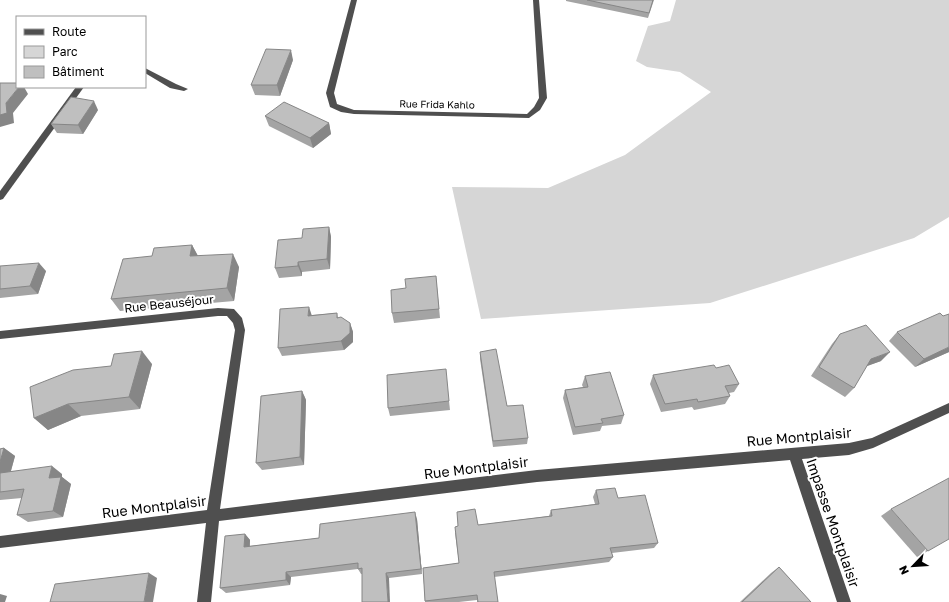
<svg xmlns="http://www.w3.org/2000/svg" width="949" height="602" viewBox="0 0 949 602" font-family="'Golos Text',sans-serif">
  <rect width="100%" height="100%" fill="#fff"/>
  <polygon fill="#d6d6d6" points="676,0 949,0 949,217 914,238 710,303 481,319 452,187 548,188 625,155 711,92 680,72 647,67 636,61 648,26 670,21"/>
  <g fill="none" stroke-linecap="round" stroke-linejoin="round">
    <g fill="#4f4f4f" fill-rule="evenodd">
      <polygon points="351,0 357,0 334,93 337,104 354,110 527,114 534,107 539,98 533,0 539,0 547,98 540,110 529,118 354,114 341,112 330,107 326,93"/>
      <polygon points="145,68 176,84 188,89 184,91 170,88 145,73"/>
      <polygon points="76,87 84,87 3,199 0,200 0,191"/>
      <polygon points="218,308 234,309 242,318 245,330 220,509 537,470 849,443 872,438 949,403 949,413 873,448 849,455 802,459 851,602 837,602 790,460 537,482 219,521 211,602 197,602 206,523 0,548 0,536 207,510 235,330 233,323 227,316 218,316 0,339 0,331"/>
    </g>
  </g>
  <g fill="#a4a4a4">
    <polygon points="566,0 654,0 648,18 566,1"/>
    <polygon points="293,60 280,96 255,95 251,85"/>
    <polygon points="98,110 83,134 57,133 51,124"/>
    <polygon points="265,116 329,123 331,134 313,148 269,126"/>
    <polygon points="329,227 331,237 330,269 302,272 302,276 279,278 275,268 302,238"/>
    <polygon points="192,245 198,256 239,267 234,301 120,311 111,299 152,256"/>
    <polygon points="0,266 46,271 38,294 0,298"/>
    <polygon points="436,276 440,318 394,323 392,313 406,288"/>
    <polygon points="337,313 338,318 350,323 353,332 353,342 344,350 282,356 278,348 312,315"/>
    <polygon points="897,332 949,352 915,367 889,341"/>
    <polygon points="840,334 881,361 866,366 854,388 845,397 811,376 832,344"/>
    <polygon points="480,352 507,406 528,438 527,444 493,447 480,359"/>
    <polygon points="152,364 140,409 81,416 48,430 34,418 111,366"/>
    <polygon points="716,368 739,384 734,392 729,393 730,396 725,404 694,410 692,407 661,412 650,384 653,375"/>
    <polygon points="585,376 624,415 621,424 602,426 600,431 573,435 563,398 565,390 583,387 582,385"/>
    <polygon points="302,391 306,400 304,465 262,470 256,463"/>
    <polygon points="449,401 450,410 390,416 388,408"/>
    <polygon points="4,448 15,456 11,471 62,474 62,477 71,484 63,517 28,522 17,515 22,498 0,500 0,449"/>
    <polygon points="596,490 618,498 658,543 654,548 612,553 613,557 609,562 494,577 498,602 477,602 477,600 459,602 425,602 423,568 459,563 455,533 478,525 549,516 551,510 595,504 593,497"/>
    <polygon points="891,509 928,551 917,557 881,516"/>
    <polygon points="417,519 422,574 389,578 361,574 358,569 291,577 290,585 226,593 220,588 245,534 250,540 250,546 319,538"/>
    <polygon points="779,567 811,602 740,602 771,573"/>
  </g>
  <g fill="#868686">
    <polygon points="291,50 293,60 280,96 277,85"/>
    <polygon points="19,87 24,87 28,94 13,113 14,123 0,127 0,115 6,103"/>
    <polygon points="94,101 98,110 83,134 78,125"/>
    <polygon points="329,123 331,134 313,148 310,138"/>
    <polygon points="329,227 331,237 330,269 327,259"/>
    <polygon points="192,245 199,258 190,256"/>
    <polygon points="233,254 239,267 234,301 227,288"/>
    <polygon points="298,262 302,272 302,276 298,266"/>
    <polygon points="39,263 46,271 38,294 30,286"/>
    <polygon points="309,307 312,316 308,316"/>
    <polygon points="350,323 353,332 353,342 344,350 341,341"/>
    <polygon points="949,347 949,352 915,367 924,359"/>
    <polygon points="142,351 152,364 140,409 129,397"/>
    <polygon points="890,352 881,361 862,368 871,359"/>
    <polygon points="302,391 306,400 304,465 300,457"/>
    <polygon points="68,404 81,416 48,430 34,418"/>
    <polygon points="4,448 15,456 8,481 0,476 0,462"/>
    <polygon points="52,466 62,474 62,477 71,484 63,517 53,511 49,478"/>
    <polygon points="415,512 417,519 422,574 421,569"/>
    <polygon points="245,534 250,540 249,553 244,547"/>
    <polygon points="286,572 291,577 290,585 286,580"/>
    <polygon points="149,573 157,578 153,602 144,602"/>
    <polygon points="386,573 389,578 390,602 388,602"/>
    <polygon points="0,594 7,596 5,602 0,602"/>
  </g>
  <g fill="#bfbfbf" stroke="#868686">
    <polygon points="587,0 653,0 649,13"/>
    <polygon points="266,49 291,50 277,85 251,85"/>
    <polygon points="0,83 17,83 17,87 19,87 6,103 7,113 0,115"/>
    <polygon points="71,97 94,101 78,125 51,124"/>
    <polygon points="284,102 329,123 310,138 265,116"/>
    <polygon points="329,227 327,259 298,262 298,266 275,268 278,240 302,238 303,229"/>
    <polygon points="192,245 190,256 233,254 227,288 111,299 123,259 152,256 154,248"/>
    <polygon points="39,263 30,286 0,289 0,266"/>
    <polygon points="436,276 439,309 392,313 391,290 406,288 405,279"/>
    <polygon points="309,307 308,316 337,313 337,318 341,317 350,323 350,333 341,341 278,348 280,309"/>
    <polygon points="940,313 943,316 949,314 949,347 924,359 897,332"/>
    <polygon points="866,325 890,352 871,359 854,388 819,367 840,334"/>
    <polygon points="496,349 507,406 523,405 528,438 493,441 480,352"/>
    <polygon points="142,351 129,397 68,404 34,418 30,387 73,370 111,366 114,354"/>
    <polygon points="714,365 716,368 729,365 739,384 725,386 730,396 698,402 697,399 665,404 653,375"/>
    <polygon points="446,369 449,401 388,408 387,375"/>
    <polygon points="610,372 624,415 601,419 603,423 575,427 565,390 588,387 585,376"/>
    <polygon points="302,391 300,457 256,463 261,396"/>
    <polygon points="4,448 0,462 0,449"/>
    <polygon points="52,466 49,478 61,477 53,511 17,515 24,489 0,492 0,473"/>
    <polygon points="949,478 949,539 928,551 891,509"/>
    <polygon points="615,488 618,498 645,495 658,543 610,548 613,557 494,572 498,602 478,602 477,595 425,601 423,568 459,563 455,527 458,526 457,512 475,509 478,525 552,516 551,510 599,504 596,490"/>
    <polygon points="415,512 421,569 386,573 388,602 362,602 362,568 358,569 358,563 286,572 286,580 220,588 225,536 245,534 244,547 319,538 320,524"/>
    <polygon points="779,567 811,602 742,602"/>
    <polygon points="149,573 144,602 50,602 55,584"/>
  </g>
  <g text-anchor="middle" stroke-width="4" stroke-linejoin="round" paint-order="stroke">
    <g font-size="10" fill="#000" stroke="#fff">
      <text transform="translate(437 104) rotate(1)" y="4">Rue Frida Kahlo</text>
    </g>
    <g font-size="12" fill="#000" stroke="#fff">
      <text transform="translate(169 304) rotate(-6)" y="4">Rue Beauséjour</text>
    </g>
    <g font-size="14" fill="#000" stroke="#fff">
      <text transform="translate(799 437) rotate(-5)" y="5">Rue Montplaisir</text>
      <text transform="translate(476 468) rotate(-7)" y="5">Rue Montplaisir</text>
      <text transform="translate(154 507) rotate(-7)" y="5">Rue Montplaisir</text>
      <text transform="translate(833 523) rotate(71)" y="5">Impasse Montplaisir</text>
    </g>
  </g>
  <rect x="16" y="16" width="130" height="72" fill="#ffffff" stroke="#999999"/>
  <rect x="24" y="29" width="20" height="6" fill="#4f4f4f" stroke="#999999"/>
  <text x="52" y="36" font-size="12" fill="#000000">Route</text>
  <rect x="24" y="46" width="20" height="12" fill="#d6d6d6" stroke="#999999"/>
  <text x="52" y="56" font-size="12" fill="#000000">Parc</text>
  <rect x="24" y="66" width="20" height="12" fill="#bfbfbf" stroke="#999999"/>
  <text x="52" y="76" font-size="12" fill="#000000">Bâtiment</text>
  <g transform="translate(913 566) rotate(245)" stroke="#ffffff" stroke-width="3" paint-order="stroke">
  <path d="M0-3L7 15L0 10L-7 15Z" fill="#000000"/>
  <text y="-6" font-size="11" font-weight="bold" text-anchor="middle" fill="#000000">N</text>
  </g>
</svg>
